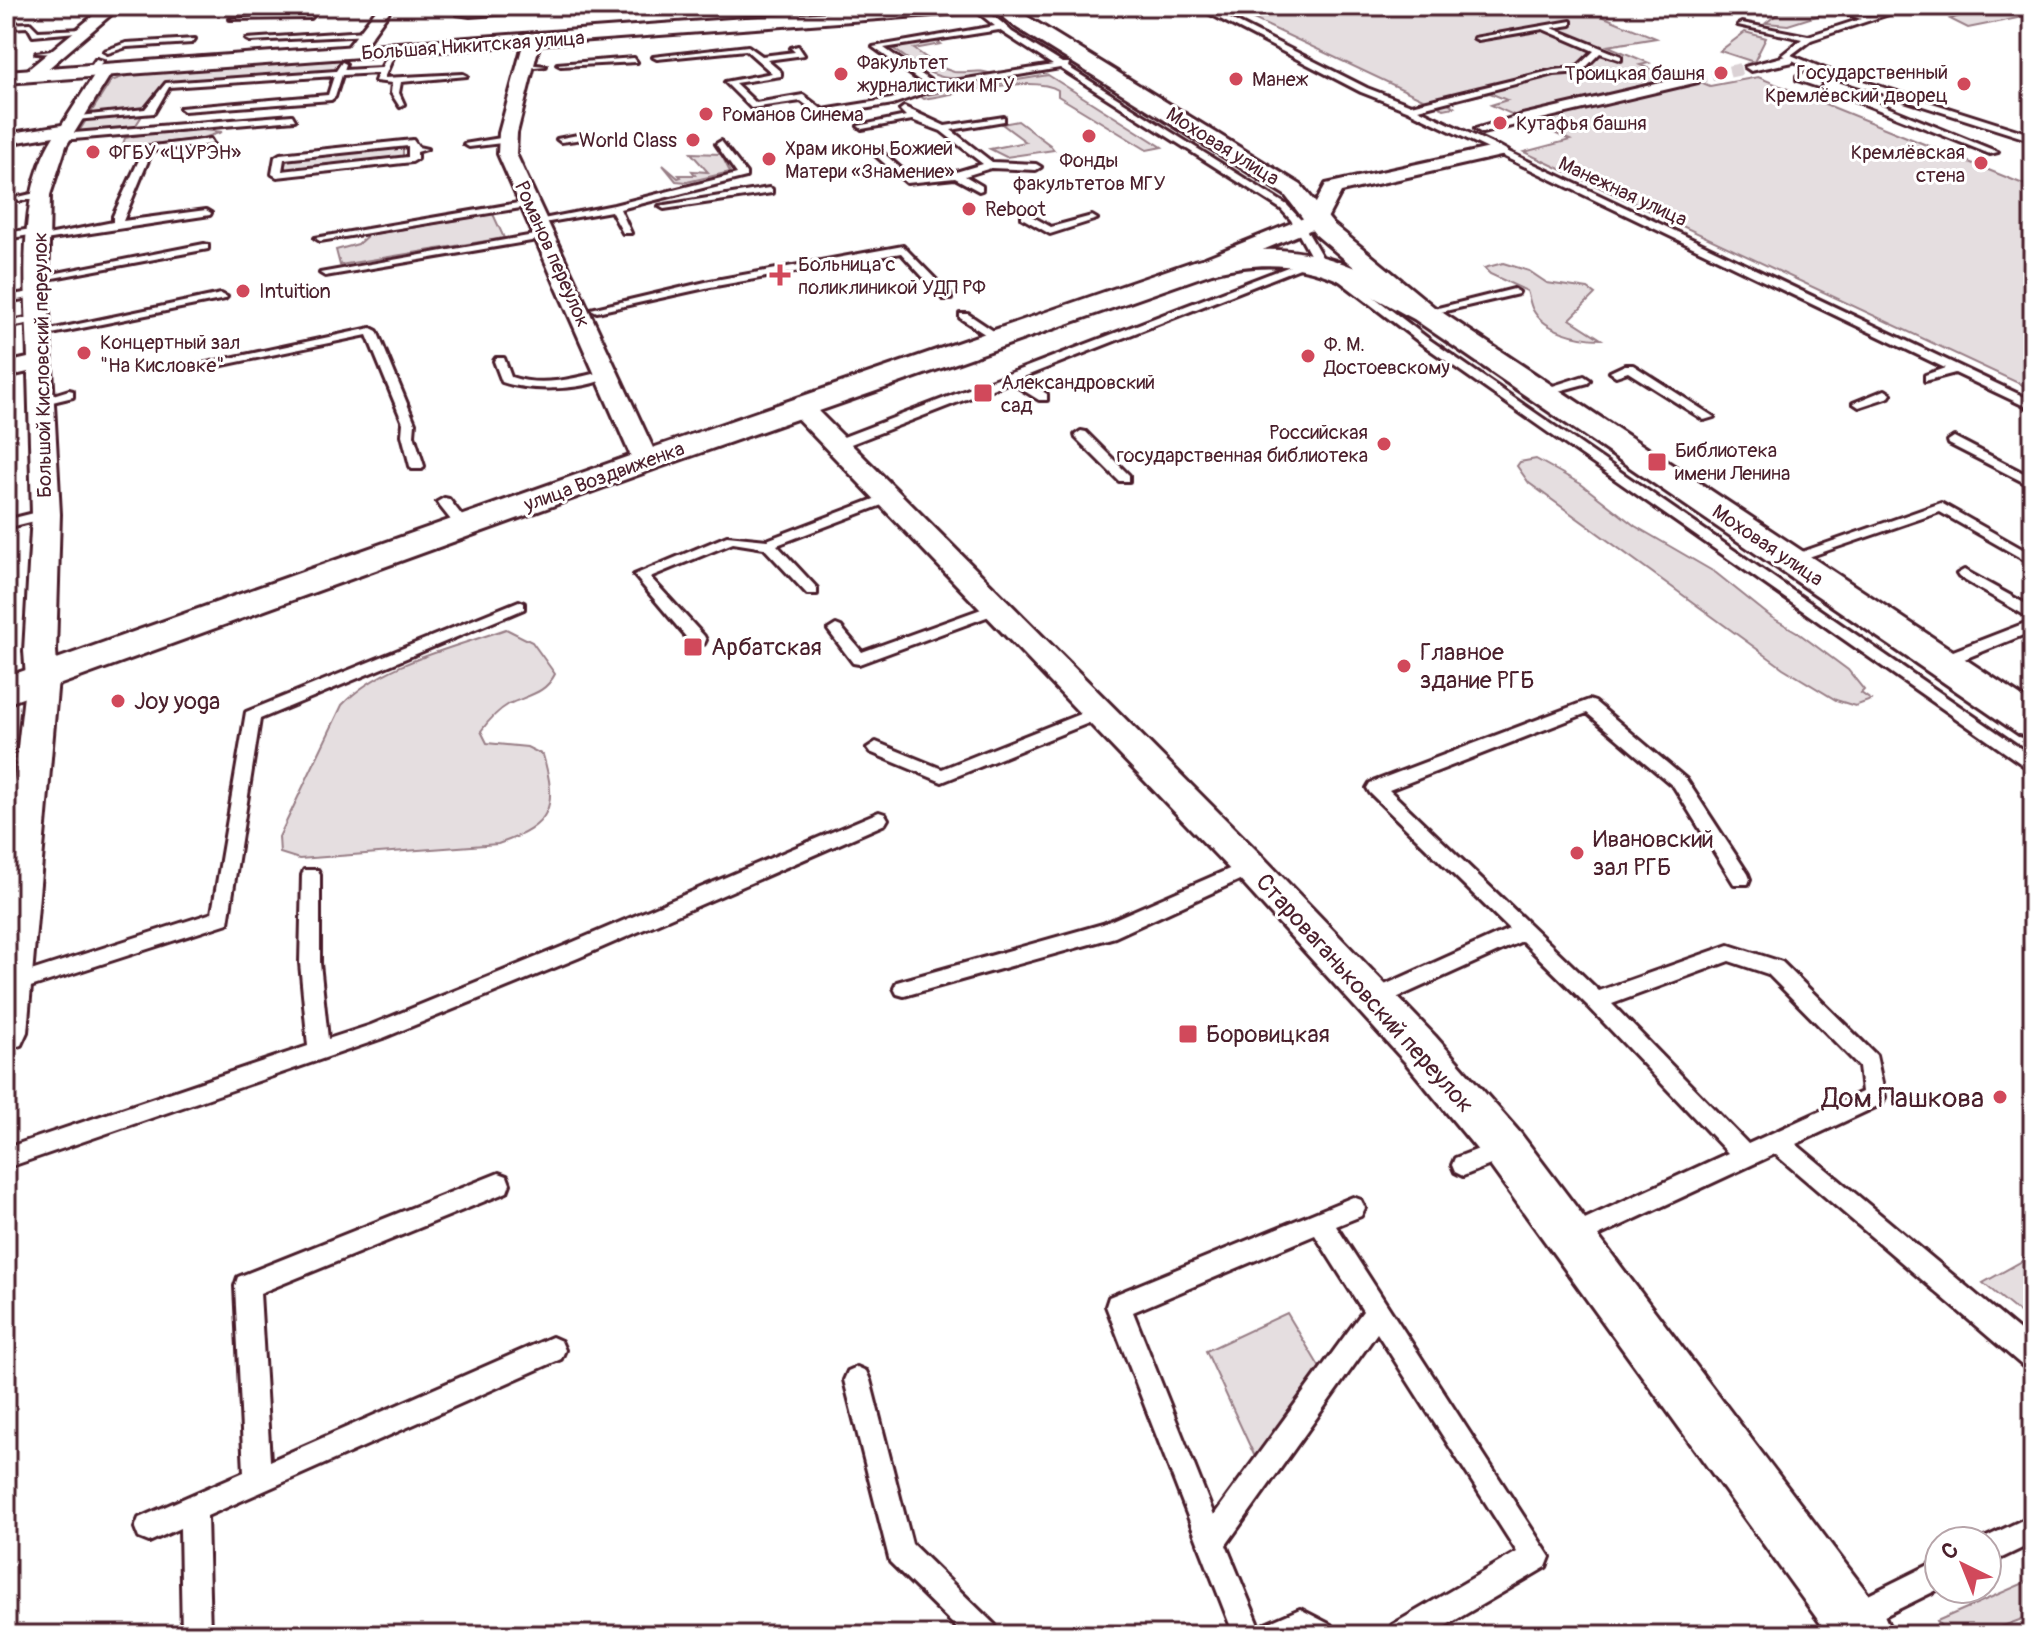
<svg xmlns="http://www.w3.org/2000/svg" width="2039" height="1641" viewBox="0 0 2039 1641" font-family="Pangolin,sans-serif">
  <rect width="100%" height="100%" fill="#fff"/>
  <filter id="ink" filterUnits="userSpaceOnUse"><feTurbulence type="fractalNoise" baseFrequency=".0125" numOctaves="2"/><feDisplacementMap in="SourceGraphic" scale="16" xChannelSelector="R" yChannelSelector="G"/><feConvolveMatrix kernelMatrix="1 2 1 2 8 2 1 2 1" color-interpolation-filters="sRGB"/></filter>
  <g filter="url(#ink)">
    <g fill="#e5dee0" stroke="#987e86" stroke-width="2">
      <polygon points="1226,6 1577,6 1656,38 1608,46 1649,63 1640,65 1671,78 1685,76 1710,86 1758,77 2033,188 2033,390 1524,152 1570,140 1491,105 1507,100 1490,93 1447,102 1454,107 1444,109"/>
      <polygon points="1787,6 1806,6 1826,13 1788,25 1766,23"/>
      <polygon points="1992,6 2033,6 2033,15 1968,28 1950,19"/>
      <polygon points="1745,32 1766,38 1754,62 1720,51"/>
      <path d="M935,40L941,44L914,49C926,57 938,68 954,72C966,74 982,68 992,75C940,84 932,77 891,47Z"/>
      <polygon points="343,58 336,72 162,85 134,128 78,133 111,81 137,72"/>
      <path d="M1048,75L1162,147L1147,150L1058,96V90C1034,74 955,94 924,99L920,96Z"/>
      <polygon points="1018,121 1050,145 1054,150 1006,157 990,149 1026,142 1002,124"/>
      <polygon points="193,129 222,132 200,139 122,147 125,138 158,131"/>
      <polygon points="403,147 403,157 284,170 286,160"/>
      <polygon points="691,153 721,154 730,172 687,182 676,181 663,165 678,178 681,177 679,175 695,175 692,171 708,172"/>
      <polygon points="493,214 504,238 340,265 336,250 358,244 368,235"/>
      <path d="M1503,263L1529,271L1547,283L1588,289L1595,294L1570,319L1601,339C1579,339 1545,331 1533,310C1530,305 1529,296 1527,291L1490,274L1484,268Z"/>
      <polygon points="1536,459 1581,484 1635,526 1716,573 1771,617 1797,632 1848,670 1864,690 1861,693 1871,700 1855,706 1836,700 1783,668 1529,483 1517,466 1520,462"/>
      <path d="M506,629L532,642L555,674C545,694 528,695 509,704C497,711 489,720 481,731L487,743L527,747L543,755C558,806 552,826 498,844L299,859L280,853L279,837L342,705C382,663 453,648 506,629Z"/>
      <polygon points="2033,1255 2033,1324 1983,1283"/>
      <polygon points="1287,1313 1320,1368 1255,1457 1206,1351"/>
      <polygon points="2033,1579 2033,1615 1979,1635 1948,1635 1937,1621"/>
    </g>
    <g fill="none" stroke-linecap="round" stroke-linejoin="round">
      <polyline stroke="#dbd2d5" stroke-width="12" stroke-dasharray="12 6" stroke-linecap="butt" points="1694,79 1751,67"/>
      <g stroke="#4a1f2b" stroke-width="6">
        <g id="service">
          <polygon points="314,6 322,6 311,18 230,19 309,14"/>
          <polygon points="459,6 467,6 464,11 470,12 598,6 470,16 457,14"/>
          <polygon points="633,6 641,6 640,12 634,12"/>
          <path d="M970,6C984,6 1005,25 1012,32L1062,63H1069L1068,67L1287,205L1300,219L1322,257L1430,340L2033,757V772L1422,344L1315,262L1021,378L1047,394V400H1039L1010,382L843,447H833V441L1306,260H1313L1291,220L1281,209L1060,68L935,89L893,104L821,116L801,101L751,108L725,82L772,73L746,50L657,59L653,57L748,46L762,56L795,52L791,48L798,46L804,55L767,60L781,72V76L735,83L756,103L803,95L823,110L891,99L927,86L873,47L995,26ZM999,30L1053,65L935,84L884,48Z"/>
          <polygon points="1195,6 1205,6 1367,88 1411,105 1554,70 1576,68 1594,51 1543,29 1478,40 1474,38 1571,21 1571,25 1552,28 1621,56 1621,60 1600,53 1581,72 1554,74 1418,109 2033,401 2033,410 1955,373 1925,381 1925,375 1945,368 1407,110 1361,92"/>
          <polygon points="1686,6 1696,6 1697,7 1693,9"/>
          <path d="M1826,6C1841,6 1852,14 1866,16C1881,18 1897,6 1913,6L1811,40L1791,55L1825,69L2033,135V141L1822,74L1808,78L1821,83L1818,87L1797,80V76L1815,71L1782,55L1802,39L1738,25L1742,23L1808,36L1861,19Z"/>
          <polygon points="30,23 38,31 83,29 87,31 33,36 28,27 6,28 6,24"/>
          <polygon points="366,31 369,35 250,41 246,39"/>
          <polygon points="195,39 192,43 127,47 108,53 104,51 126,43"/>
          <polygon points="392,48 396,50 384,78 463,74 467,76 401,82 399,93 404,104 400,107 391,93 392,83 375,81 378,73 342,75 335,97 331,100 184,111 180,108 328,95 334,76 169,87 154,113 75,120 71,117 145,109 166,83 336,71 342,62 346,64 344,70 381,68"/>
          <polygon points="59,50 62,54 36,53"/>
          <polygon points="6,53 11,53 12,55 6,57"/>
          <polygon points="634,58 637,62 561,66 557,64"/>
          <polygon points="96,59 103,61 93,72 87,72"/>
          <polygon points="526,64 546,66 523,68"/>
          <polygon points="1844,92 1850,92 1998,152 1990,154 1844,96"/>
          <polygon points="904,107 945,126 1004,117 1004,121 951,130 992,162 1036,164 1041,167 1036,170 991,168 965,176 982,186 982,190 979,191 955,178 907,183 875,155 875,151 881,151 912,178 956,172 983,164 941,131 912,120 862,129 858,126 906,116 900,110"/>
          <polygon points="292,115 295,120 62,140 58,137 62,134"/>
          <polygon points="588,133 591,138 561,142 557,139"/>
          <polygon points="507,137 510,142 469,147 464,144"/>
          <polygon points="210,139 213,144 152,151 123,221 206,210 211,213 210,215 38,241 33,238 113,222 113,216 145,147"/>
          <path d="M413,140L418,147L427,149L417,152V159L412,162L277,177L272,174L275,157L280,154ZM408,146V157L282,171L284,159Z"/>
          <polygon points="721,141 746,173 746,177 620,209 631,233 623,233 611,211 538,224 533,221 614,205 737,174 716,144"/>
          <polygon points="769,188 772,189 772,193 664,209 659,206"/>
          <polygon points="40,192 45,195 43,197 19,201 14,198"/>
          <polygon points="530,201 535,204 533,206 320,241 315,238"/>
          <polygon points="1026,213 1051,227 1092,216 1097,219 1050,234 1022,218 1022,214"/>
          <polygon points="38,228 43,231 42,233 6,239 6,233"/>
          <polygon points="545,233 550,236 549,238 325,276 320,273"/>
          <polygon points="204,244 208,245 208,249 37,281 32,278"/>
          <polygon points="903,246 951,295 951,299 943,299 901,253 710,287 597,312 591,309 710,281"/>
          <polygon points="1514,289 1519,292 1518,294 1424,316 1418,313"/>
          <polygon points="37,291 42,294 41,296 6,302 6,296"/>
          <polygon points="221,294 227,297 225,299 37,337 31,334"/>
          <polygon points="960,314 968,314 1004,338 994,340 960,318"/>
          <polygon points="37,316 43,319 41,321 6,328 6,322"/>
          <polygon points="371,328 377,331 415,423 414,435 424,466 422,469 412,469 410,466 402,435 403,423 367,335 199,370 193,366"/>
          <path d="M496,358H504L511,377C543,388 576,378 608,370L614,374C589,391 530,392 502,382L494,361Z"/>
          <polygon points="1625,365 1633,365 1714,417 1704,420 1628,372 1616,376 1610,372"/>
          <polygon points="1584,376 1590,380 1588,383 1540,396 1534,392"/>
          <polygon points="69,390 73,391 73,397 40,405 34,401"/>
          <polygon points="1885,390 1891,394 1889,397 1859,407 1853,403"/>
          <polygon points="1081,431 1086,432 1129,475 1129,481 1119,481 1076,438 1075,435"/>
          <polygon points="1954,437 2033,478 2033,487 1949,444 1948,441"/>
          <polygon points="890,493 897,497 895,500 777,545 817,588 817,594 807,594 764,548 733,543 650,577 704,636 706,640 704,644 692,644 634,575 727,536 767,540"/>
          <polygon points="444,498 449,499 470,526 468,529 458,529 439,505 437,502"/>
          <polygon points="1941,503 2033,555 2033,565 1940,512 1794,562 1784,562 1782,559"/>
          <polygon points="46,510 53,514 51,517 6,528 6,520"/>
          <polygon points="1964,570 2033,608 2033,620 1959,577 1957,574"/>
          <polygon points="519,601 524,603 524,609 260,719 228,923 12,993 6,991 6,979 212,913 246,712"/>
          <polygon points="998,603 1006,608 1003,611 859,664 853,663 828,630 836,625 841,627 862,652"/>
          <polygon points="2033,620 2033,631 1947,666 1935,666 1933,662 1935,658"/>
          <path d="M1589,700L1595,702L1686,779L1748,874L1750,879L1748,884H1734L1674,787L1587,713L1389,790L1599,991L1729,945L1782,962L1876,1055L1885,1097L1882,1104L1796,1144L2033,1342V1371L2024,1367L1775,1154L1579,1245L1571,1248L1563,1245L1559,1237L1563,1229L1728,1153L1589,1007L1522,941L1383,1004L1376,1007L1369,1004L1366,998L1369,992L1509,929L1370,793L1367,788L1370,783ZM1729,961L1768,974L1859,1066L1862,1092L1748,1144L1612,1004Z"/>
          <polygon points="1100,706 1106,708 1108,712 1106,716 942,782 870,752 867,748 876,742 942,769"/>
          <polygon points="879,812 885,814 888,819 885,824 578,958 383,1038 6,1168 6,1148 308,1046 300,963 302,875 304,870 318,870 320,875 320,963 328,1039 371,1025 564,946"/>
          <polygon points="1250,860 1257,862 1259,867 1257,872 1115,937 904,996 897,994 894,988 897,982 904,980 1103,924"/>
          <polygon points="1505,1139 1513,1142 1516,1149 1513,1156 1463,1176 1455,1172 1452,1165 1455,1158"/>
          <polygon points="499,1173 507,1176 510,1184 507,1192 260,1293 270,1461 552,1337 561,1341 565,1350 561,1359 207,1516 210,1635 182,1635 180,1528 149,1542 139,1538 135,1528 139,1518 244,1472 235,1286 238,1277"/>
          <path d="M1353,1197L1361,1200L1365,1208L1361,1216L1336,1226L1550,1557L1546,1567L1430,1635H1388L1392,1625L1517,1552L1377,1333L1226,1545L1261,1630L1263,1625L1300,1609L1331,1625L1335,1635H1234L1106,1306L1109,1297ZM1315,1235L1363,1311L1214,1515L1133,1312Z"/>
          <polygon points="857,1367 866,1371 870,1380 912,1544 995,1625 999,1635 964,1635 890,1562 844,1380 848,1371"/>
          <polygon points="2033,1515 2033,1543 1987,1565 1987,1541 1978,1541"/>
          <polygon points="1939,1560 1939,1589 1856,1630 1846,1626 1842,1616 1846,1606"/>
        </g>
      </g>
      <g stroke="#4a1f2b" stroke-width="6">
        <g id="pedestrian">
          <polygon points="1789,55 1793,56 1793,62 1751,71 1745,67"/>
          <polygon points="1694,75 1700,79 1698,82 1482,133 1475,129 1518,116"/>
        </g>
      </g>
      <g stroke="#4a1f2b" stroke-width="6">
        <g id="minor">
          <polygon points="105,6 121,6 37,78 25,78 25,72"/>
          <polygon points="379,6 393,6 357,56 345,56 343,53"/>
          <polygon points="532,36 540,41 517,133 516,154 659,461 655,467 637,467 633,461 498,154 499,133 524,41"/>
          <path d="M106,64L114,69L66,146L50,195L48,294L60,514L56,651L58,678L27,1032L21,1045L6,1050V851L26,678L24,651L32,514L28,372L6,377V363L28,358C26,289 16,195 54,136L6,144V134L62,125L100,66Z"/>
          <polygon points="1499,146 1508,151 1505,155 1341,192 1324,224 1211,272 1195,272 1192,267 1195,262 1309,216 1326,184"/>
          <polygon points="800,399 809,402 1263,857 1435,1036 1521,1134 1884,1615 1893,1635 1829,1635 1489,1164 1405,1062 1237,877 791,412 787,407 791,402"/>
        </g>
      </g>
      <g stroke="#4a1f2b" stroke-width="6">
        <polygon id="tertiary" points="914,6 996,6 987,11 6,83 6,71"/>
      </g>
      <g stroke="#4a1f2b" stroke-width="6">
        <path id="primary" d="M990,6H1010L1301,185L1333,224L1434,307L2033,704V738L2019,734L1414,319C1340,279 1299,251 1212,273L657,468L6,704V677L635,454L1194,261C1254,246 1296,244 1355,268L1315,234L1285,195L1017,28Z"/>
      </g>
      <use href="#service" fill="#fff" fill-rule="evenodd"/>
      <use href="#pedestrian" fill="#fff" fill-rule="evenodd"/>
      <use href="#minor" fill="#fff" fill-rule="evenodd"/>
      <use href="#tertiary" fill="#fff" fill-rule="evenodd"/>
      <use href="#primary" fill="#fff" fill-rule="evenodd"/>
    </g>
  </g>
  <g fill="#d1495b" stroke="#fff" stroke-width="3">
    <circle cx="1721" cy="73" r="8"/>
    <circle cx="841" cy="74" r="8"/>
    <circle cx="1236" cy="79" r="8"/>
    <circle cx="1964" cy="84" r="8"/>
    <circle cx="706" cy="114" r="8"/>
    <circle cx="1500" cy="123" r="8"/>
    <circle cx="1089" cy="136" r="8"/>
    <circle cx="693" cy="140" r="8"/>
    <circle cx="93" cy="152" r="8"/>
    <circle cx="769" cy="159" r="8"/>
    <circle cx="1981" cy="163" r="8"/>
    <circle cx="969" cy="209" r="8"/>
    <path d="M776 263h8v8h8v8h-8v8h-8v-8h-8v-8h8z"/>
    <circle cx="243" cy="291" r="8"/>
    <circle cx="84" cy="353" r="8"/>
    <circle cx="1308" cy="356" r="8"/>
    <rect x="973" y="383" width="20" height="20" rx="4"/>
    <circle cx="1384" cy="444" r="8"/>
    <rect x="1647" y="452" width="20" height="20" rx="4"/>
    <rect x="683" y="637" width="20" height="20" rx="4"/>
    <circle cx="1404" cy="666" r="8"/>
    <circle cx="118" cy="701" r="8"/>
    <circle cx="1577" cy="853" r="8"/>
    <rect x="1178" y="1024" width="20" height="20" rx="4"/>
    <circle cx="2000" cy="1097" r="8"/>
  </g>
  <g text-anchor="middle" stroke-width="6" stroke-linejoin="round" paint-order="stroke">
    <g font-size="20" fill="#4a1f2b" stroke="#fff">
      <text transform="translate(473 45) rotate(-4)" y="7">Большая Никитская улица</text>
      <text transform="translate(1223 146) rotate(32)" y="7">Моховая улица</text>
      <text transform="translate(1623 191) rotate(25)" y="7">Манежная улица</text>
      <text transform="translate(553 254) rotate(66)" y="7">Романов переулок</text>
      <text transform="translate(42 365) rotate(-91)" y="7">Большой Кисловский переулок</text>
      <text transform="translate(604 476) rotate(-20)" y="7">улица Воздвиженка</text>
      <text transform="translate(1768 545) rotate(34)" y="7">Моховая улица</text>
    </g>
    <g font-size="20" fill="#4a1f2b" stroke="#fff" text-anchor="start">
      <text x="857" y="69">Факультет<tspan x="857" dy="23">журналистики МГУ</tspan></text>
      <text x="1948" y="79" text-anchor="end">Государственный<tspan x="1948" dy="23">Кремлёвский дворец</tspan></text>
      <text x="1705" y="80" text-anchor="end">Троицкая башня</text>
      <text x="1252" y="86">Манеж</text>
      <text x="722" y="121">Романов Синема</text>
      <text x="1516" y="130">Кутафья башня</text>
      <text x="677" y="147" text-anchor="end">World Class</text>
      <text x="785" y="155">Храм иконы Божией<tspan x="785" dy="23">Матери «Знамение»</tspan></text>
      <text x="109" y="159">ФГБУ «ЦУРЭН»</text>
      <text x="1965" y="159" text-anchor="end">Кремлёвская<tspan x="1965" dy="23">стена</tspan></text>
      <text x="1089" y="167" text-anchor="middle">Фонды<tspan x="1089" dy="23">факультетов МГУ</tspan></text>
      <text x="985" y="216">Reboot</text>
      <text x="798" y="271">Больница с<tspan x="798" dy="23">поликлиникой УДП РФ</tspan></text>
      <text x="259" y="298">Intuition</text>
      <text x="100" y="349">Концертный зал<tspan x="100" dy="23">"На Кисловке"</tspan></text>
      <text x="1324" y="351">Ф. М.<tspan x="1324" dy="23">Достоевскому</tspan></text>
      <text x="1001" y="389">Александровский<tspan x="1001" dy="23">сад</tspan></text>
      <text x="1368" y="439" text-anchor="end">Российская<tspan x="1368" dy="23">государственная библиотека</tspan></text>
      <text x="1675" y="457">Библиотека<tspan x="1675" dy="23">имени Ленина</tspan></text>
    </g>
    <g font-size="24" fill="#4a1f2b" stroke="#fff" text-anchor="start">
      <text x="711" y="655">Арбатская</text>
      <text x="1420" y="660">Главное<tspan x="1420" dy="28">здание РГБ</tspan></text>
      <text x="134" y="709">Joy yoga</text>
      <text x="1593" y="847">Ивановский<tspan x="1593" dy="28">зал РГБ</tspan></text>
      <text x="1206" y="1042">Боровицкая</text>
    </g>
    <g font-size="24" fill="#4a1f2b" stroke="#fff">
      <text transform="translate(1365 993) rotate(48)" y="8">Староваганьковский переулок</text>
    </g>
    <g font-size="28" fill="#4a1f2b" stroke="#fff" text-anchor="end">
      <text x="1984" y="1107">Дом Пашкова</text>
    </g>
  </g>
  <rect width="2039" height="1641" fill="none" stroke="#fff" stroke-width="32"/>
  <rect x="16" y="16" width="2007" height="1609" fill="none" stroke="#4a1f2b" stroke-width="3" filter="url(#ink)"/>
  <g transform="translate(1963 1565) rotate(317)"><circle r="38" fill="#ffffff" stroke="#b7a5aa" stroke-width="2"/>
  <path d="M0-6L14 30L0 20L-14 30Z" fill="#d1495b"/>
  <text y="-12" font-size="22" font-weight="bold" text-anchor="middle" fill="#4a1f2b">С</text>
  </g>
</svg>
